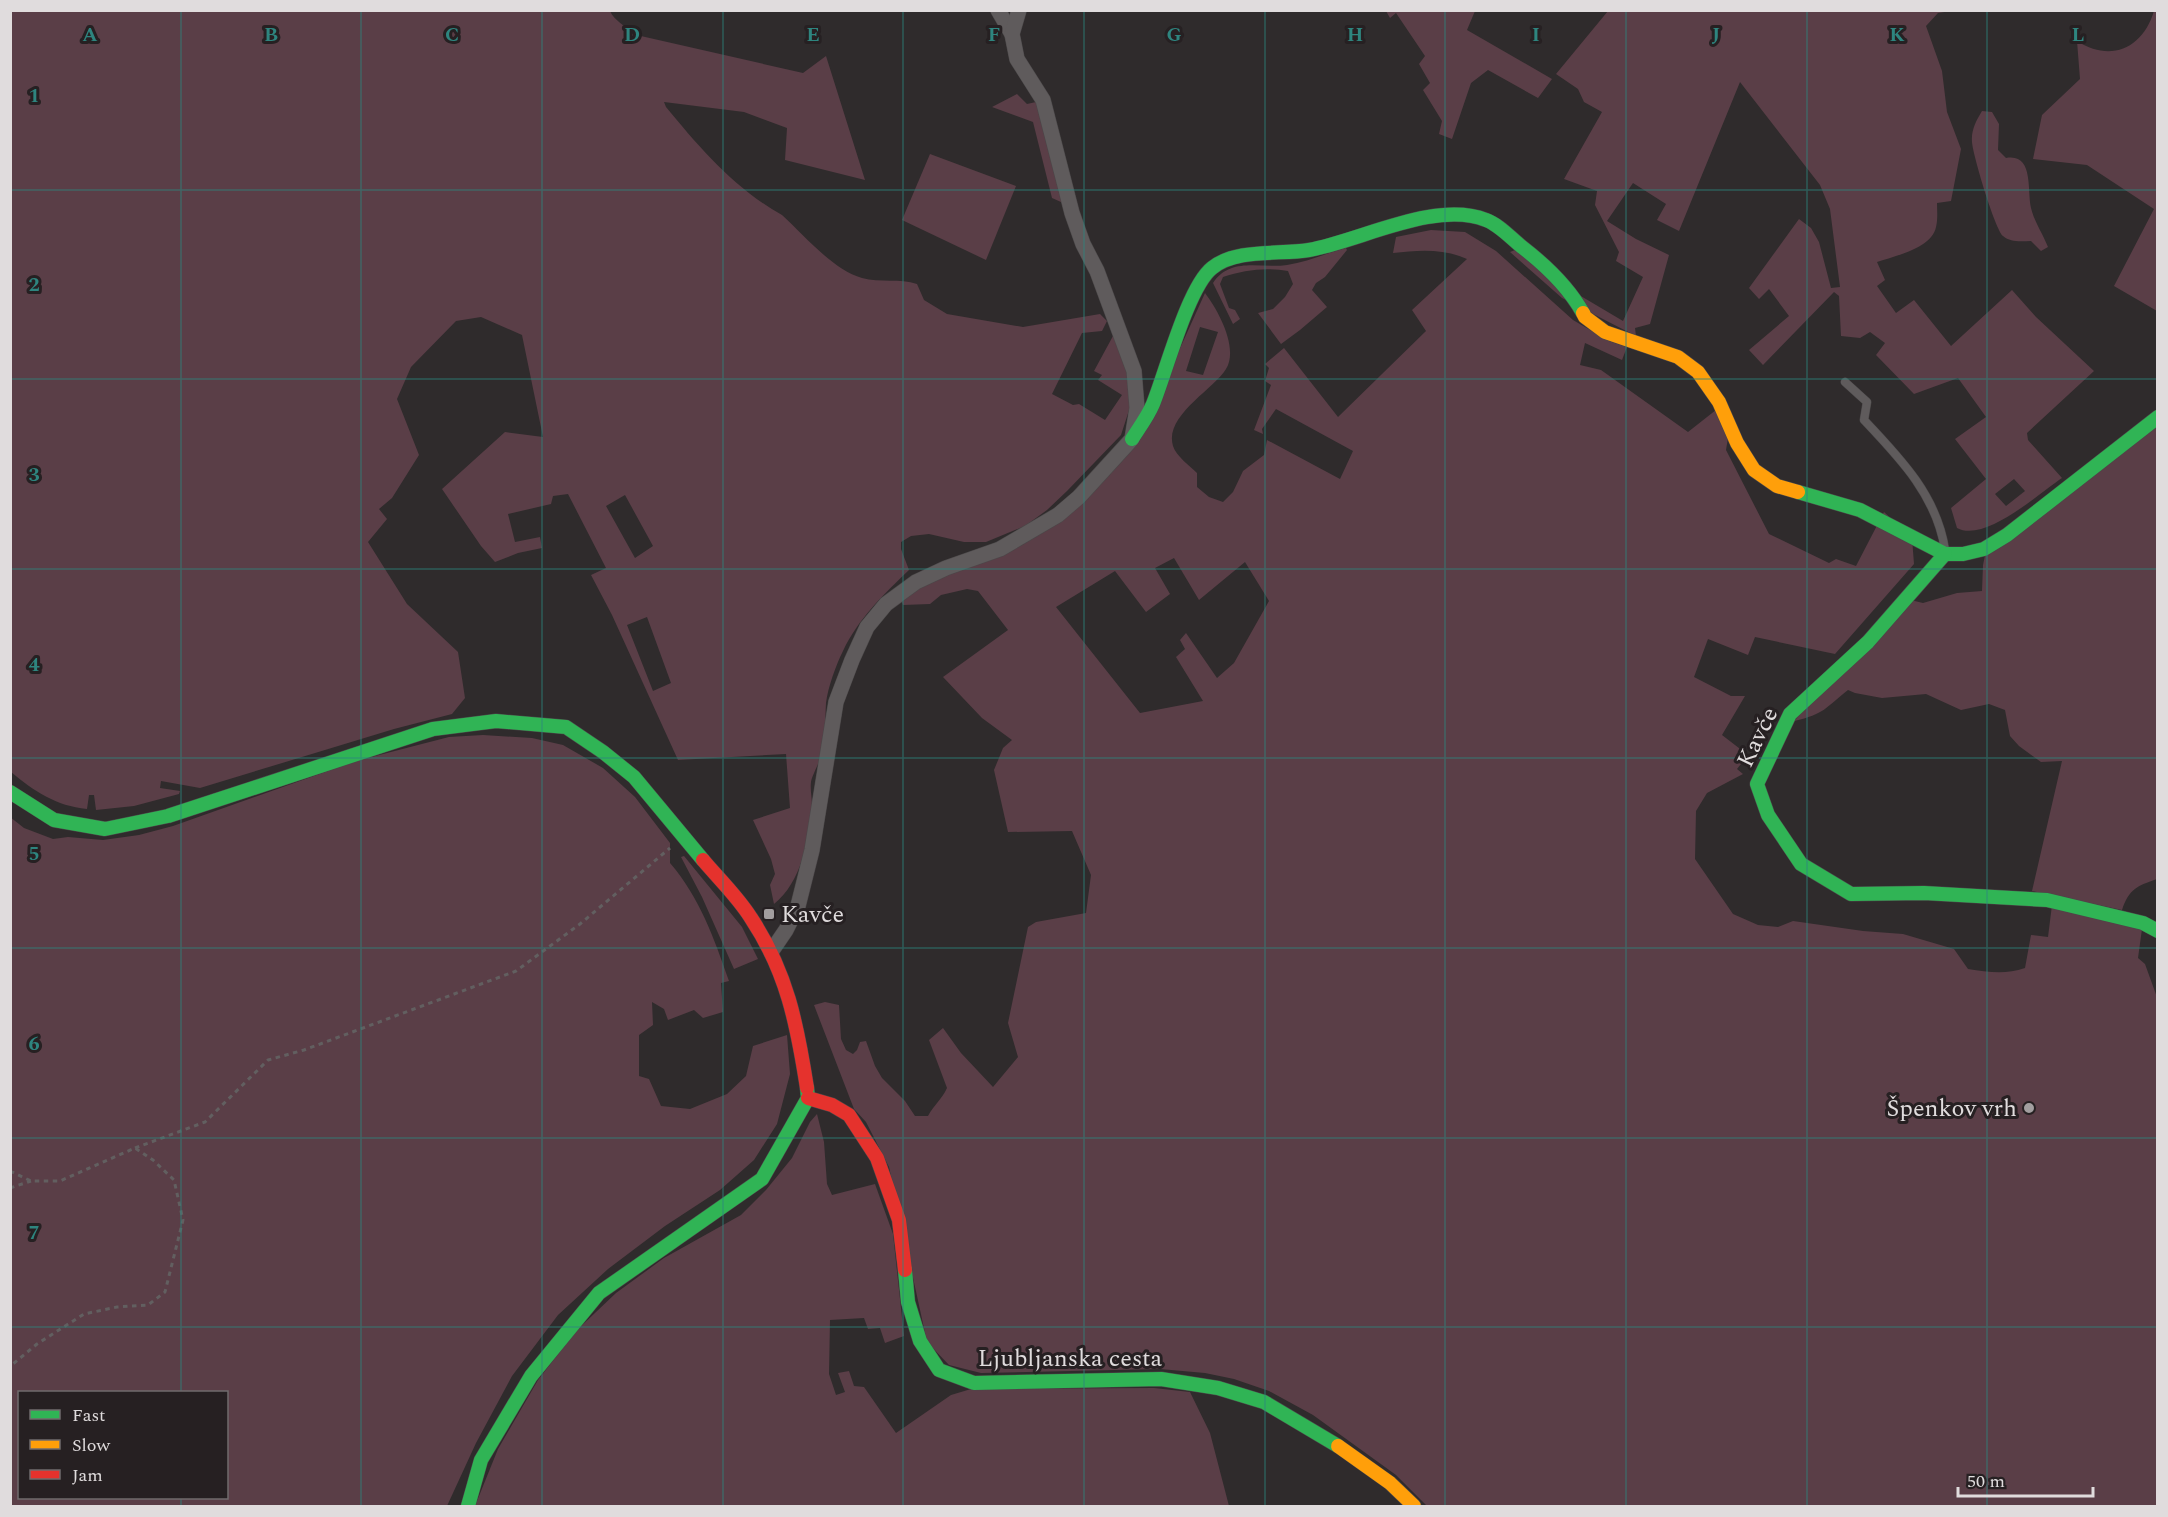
<svg xmlns="http://www.w3.org/2000/svg" width="2168" height="1517" viewBox="0 0 2168 1517" font-family="Spectral,serif">
  <rect width="100%" height="100%" fill="#2f2b2c"/>
  <g fill="#5a3e47" fill-rule="evenodd">
    <path d="M10,11H610C614,21 626,25 632,34L803,73L826,56L865,180L785,160L787,128L744,112L664,102L666,107C699,147 735,189 782,215C804,235 833,270 862,278C880,283 900,278 917,284L924,300L947,314L1023,327L1100,314L1107,321L1102,331L1082,333L1052,394L1073,405L1079,404L1105,420L1122,395L1098,380L1102,375L1094,371L1113,336L1119,335L1129,356L1132,401L1121,435L1067,491L1047,510L1025,526L986,542H964L929,534L911,536L901,542V549L909,570C884,594 858,619 843,651C836,665 828,687 826,703C825,719 826,736 822,753C820,762 812,775 811,782C810,789 812,798 812,805C810,838 801,883 774,904L770,885L775,874L771,859L753,820L790,808L786,754L678,760L612,615L591,575L606,568L568,494L553,496L551,504L508,514L515,542L540,537L542,548L518,553L495,562L481,546L442,489L505,432L543,437L522,335L481,317L456,321L411,367L397,399L419,455L392,498L379,509L387,519L368,542L407,604L458,652L465,698L452,714L394,729L200,788L161,781L160,788L180,791L179,794L134,806L96,810L94,795H89L87,809C56,806 34,791 11,772ZM625,495L653,546L635,558L606,506ZM647,617L671,683L653,691L627,625Z"/>
    <polygon points="1386,11 1475,11 1467,30 1552,79 1538,98 1488,70 1471,83 1452,139 1439,134 1442,121 1423,90 1430,83 1419,64 1425,56 1396,13 1390,18"/>
    <path d="M1608,11H1951L1938,13L1926,26L1942,71L1947,112L1961,149L1951,201L1937,203C1937,210 1938,219 1936,227C1932,248 1895,256 1877,262L1885,280L1877,286L1896,313L1914,300L1951,346L2012,290L2036,317L2094,371L2027,433L2028,440L2062,478C2038,494 1985,543 1957,528L1951,508L1986,479L1955,439L1986,417L1958,378L1914,394L1876,355L1885,343L1870,332L1860,338L1841,336L1839,296L1834,292L1763,365L1749,350L1789,316L1769,289L1759,299L1749,288L1799,219L1811,228L1819,242L1831,288L1840,287L1830,209L1820,185L1740,82L1679,231L1657,220L1666,204L1633,183L1607,221L1636,239L1669,255L1650,324L1635,328L1636,336L1562,298L1510,252L1515,250L1569,289L1623,321L1643,277L1616,261L1619,252L1595,205L1597,191L1564,179L1602,112L1584,102L1578,89L1556,74ZM2014,479L2025,491L2006,506L1995,494Z"/>
    <path d="M2154,11H2158L2157,311L2114,286L2154,209L2087,165L2033,159L2042,115L2080,79L2077,41C2111,63 2143,48 2154,11Z"/>
    <polygon points="1017,94 1027,104 1036,102 1064,202 1061,202 1052,198 1033,122 992,107"/>
    <path d="M1982,111L1992,112L1999,124L1998,150L2006,158C2034,153 2027,190 2031,208C2034,221 2043,234 2048,247L2041,251L2031,241C2022,241 2011,243 2003,236C1995,229 1973,156 1972,142C1971,130 1976,121 1982,111Z"/>
    <polygon points="930,154 1016,186 986,260 902,220"/>
    <path d="M1431,230L1465,232L1496,251L1573,320L1609,341L1627,347L1622,360L1585,343L1580,365L1601,370L1688,432L1721,406L1730,426L1726,450L1769,534L1829,563L1836,559L1856,566L1884,512L1912,538L1914,564L1835,654L1755,637L1748,655L1708,639L1694,677L1731,696H1745L1722,735L1748,755L1737,769L1743,774L1707,793L1696,811L1695,859L1733,914L1758,925L1778,927L1793,921L1863,931L1903,934L1954,949L1968,969C1988,972 2005,975 2025,968L2031,935L2048,937L2052,905L2142,929L2138,958L2145,964L2158,1000L2157,1506H1427L1396,1475L1313,1415L1269,1391L1234,1379L1205,1373L1160,1369L981,1373L949,1365L927,1342L889,1167L866,1122L854,1109L814,1005L825,1002L839,1005L841,1039L846,1050L853,1054L857,1050L860,1042L866,1041L875,1066L882,1078L905,1101L915,1116H928C934,1105 942,1099 947,1088L929,1040L943,1028L961,1053L993,1087L1018,1057L1008,1023L1028,927L1036,922L1086,913L1091,875L1072,831L1008,832L994,770L1003,748L1012,740L982,718L943,677L1008,630L978,591L967,589L941,595L930,604L903,605L901,599L930,580L954,570L1109,475L1126,457L1139,439L1205,293C1218,310 1239,348 1226,369C1213,390 1164,416 1173,446C1176,456 1190,466 1197,473V487L1209,497L1223,502L1233,492L1243,471L1264,455L1267,440L1340,479L1353,451L1276,409L1262,429L1263,434L1254,430L1271,385L1265,381L1269,368L1265,364L1284,348L1338,417L1426,331L1412,310L1467,259C1443,248 1418,250 1393,253L1396,237ZM1200,327L1218,332L1203,375L1186,371ZM1174,558L1199,600L1245,562L1269,601L1234,663L1217,678L1186,633L1180,640L1185,649L1176,657L1203,701L1140,713L1056,607L1115,571L1146,612L1170,594L1155,568Z"/>
    <path d="M1346,248L1347,250L1325,277L1316,283L1312,290L1327,307L1300,330L1281,344L1258,313L1273,309L1285,297L1293,284L1288,271C1266,267 1244,270 1223,277L1220,284L1229,308L1235,310L1240,319L1233,324L1213,283C1231,256 1261,269 1287,265C1307,262 1327,253 1346,248Z"/>
    <path d="M2157,419V879C2137,886 2129,889 2122,910L2032,891L2062,761L2041,762L2019,746L2010,736L2005,710L1989,704L1961,710L1926,694L1882,698L1855,693L1848,690C1825,708 1825,714 1794,721L1902,598L1923,603L1957,593L1982,591L1983,565L1988,541Z"/>
    <path d="M483,735L532,738L563,745L603,768L635,797L670,843V863C700,898 714,938 729,981L721,983L723,1012L703,1018L694,1010L668,1020L664,1009L652,1002L653,1025L639,1035V1076L649,1079L661,1106L690,1109L727,1094L746,1076L753,1046L787,1035L790,1074L777,1124L754,1160L720,1190L665,1226L608,1269L558,1315L512,1376L476,1443L447,1506H11L10,817L24,828L53,839L68,837L103,840L139,835L173,826L356,761L449,737ZM20,1392H226V1498H20Z"/>
    <polygon points="684,856 742,927 758,959 734,969 702,897 681,857"/>
    <polygon points="817,1114 824,1142 827,1184 832,1195 875,1184 893,1234 904,1336 885,1343 880,1328 868,1329 864,1318 830,1320 829,1374 836,1395 845,1392 838,1373 849,1371 854,1386 864,1387 896,1433 951,1395 971,1389 1154,1388 1190,1392 1210,1433 1229,1506 475,1506 498,1449 538,1380 576,1331 616,1293 664,1258 741,1215 766,1190 792,1158 810,1122"/>
  </g>
  <g fill="none" stroke-linecap="round" stroke-linejoin="round">
    <g stroke="#4b4849" stroke-width="9">
      <path id="lane" d="M1845,382L1867,402L1864,420C1900,458 1937,496 1945,550"/>
    </g>
    <g stroke="#4b4849" stroke-width="16">
      <g id="street">
        <polyline points="998,10 1012,34"/>
        <polyline points="771,952 786,930 798,906 812,850 836,702 852,660 867,627 886,604 916,582 946,568 1000,549 1058,515 1079,497 1132,439 1137,408 1134,371 1097,271 1083,244 1072,213 1043,100 1017,59 1012,34 1019,10"/>
      </g>
    </g>
    <g stroke="#4b4849" stroke-width="15">
      <g id="fast">
        <path d="M1132,439C1139,428 1148,416 1153,404C1166,372 1188,287 1212,268C1236,248 1280,255 1309,250C1360,241 1435,200 1486,220C1498,224 1511,238 1522,247C1544,264 1569,288 1583,313"/>
        <polyline points="1798,492 1860,510 1945,554 1963,554 1984,549 2007,535 2158,417"/>
        <polyline points="1945,554 1868,642 1790,714 1757,784 1768,815 1801,864 1851,894 1924,893 2047,900 2143,923 2158,931"/>
        <polyline points="10,792 54,820 105,829 168,816 433,729 496,721 566,727 603,752 634,777 703,860"/>
        <polyline points="905,1270 908,1302 920,1341 939,1370 974,1383 1161,1379 1218,1388 1264,1402 1338,1446"/>
        <polyline points="468,1506 481,1460 531,1376 599,1293 762,1179 808,1098 807,1088"/>
      </g>
    </g>
    <g stroke="#4b4849" stroke-width="15">
      <g id="slow">
        <polyline points="1583,313 1585,317 1605,332 1678,357 1698,372 1719,402 1737,443 1754,470 1777,486 1798,492"/>
        <polyline points="1338,1446 1390,1483 1414,1506"/>
      </g>
    </g>
    <g stroke="#4b4849" stroke-width="15">
      <g id="jam">
        <path d="M703,860C719,879 738,897 751,918C787,972 797,1024 807,1088"/>
        <polyline points="808,1098 832,1105 849,1115 877,1158 899,1220 905,1270"/>
      </g>
    </g>
    <g stroke="#625f60" stroke-width="3" stroke-dasharray="4.5 4.5" stroke-linecap="butt">
      <polyline points="135,1148 205,1122 268,1060 304,1050 516,971 580,924 670,848"/>
      <polyline points="10,1171 31,1181 60,1181 135,1148 153,1160 174,1180 183,1220 165,1292 148,1305 117,1307 84,1314 37,1344 13,1364 10,1368"/>
      <polyline points="10,1188 31,1181"/>
    </g>
    <use href="#lane" stroke="#5f5b5c" stroke-width="8"/>
    <use href="#street" stroke="#5f5b5c" stroke-width="15"/>
    <use href="#fast" stroke="#30b455" stroke-width="14"/>
    <use href="#slow" stroke="#ff9f0a" stroke-width="14"/>
    <use href="#jam" stroke="#e5322d" stroke-width="14"/>
  </g>
  <path fill="none" stroke="#2e857f" stroke-width="1.5" stroke-opacity="0.55" d="M181,10V1392M361,10V1506M542,10V1506M723,10V1506M903,10V1506M1084,10V1506M1265,10V1506M1445,10V1506M1626,10V1506M1807,10V1506M1987,10V1506M10,190H2158M10,379H2158M10,569H2158M10,758H2158M10,948H2158M10,1138H2158M10,1327H2158M181,1498V1506"/>
  <g fill="#a29e9f" stroke="#262022" stroke-width="2">
    <rect x="763" y="908" width="12" height="12" rx="3"/>
    <circle cx="2029" cy="1108" r="6"/>
  </g>
  <g text-anchor="middle" stroke-width="6" stroke-linejoin="round" paint-order="stroke">
    <g font-size="24" fill="#e0dcdd" stroke="#262022">
      <text transform="translate(1757 737) rotate(-64)" y="8">Kavče</text>
      <text x="1070" y="1366">Ljubljanska cesta</text>
    </g>
    <g font-size="24" fill="#e0dcdd" stroke="#262022" text-anchor="start">
      <text x="781" y="922">Kavče</text>
      <text x="2017" y="1116" text-anchor="end">Špenkov vrh</text>
    </g>
  </g>
  <g font-size="20" text-anchor="middle" font-weight="bold" fill="#2e857f" stroke="#262022" stroke-width="6" stroke-linejoin="round" paint-order="stroke">
    <text x="90" y="41">A</text>
    <text x="271" y="41">B</text>
    <text x="452" y="41">C</text>
    <text x="632" y="41">D</text>
    <text x="813" y="41">E</text>
    <text x="994" y="41">F</text>
    <text x="1174" y="41">G</text>
    <text x="1355" y="41">H</text>
    <text x="1536" y="41">I</text>
    <text x="1716" y="41">J</text>
    <text x="1897" y="41">K</text>
    <text x="2078" y="41">L</text>
    <text x="34" y="102">1</text>
    <text x="34" y="291">2</text>
    <text x="34" y="481">3</text>
    <text x="34" y="671">4</text>
    <text x="34" y="860">5</text>
    <text x="34" y="1050">6</text>
    <text x="34" y="1239">7</text>
  </g>
  <rect width="2168" height="1517" fill="none" stroke="#e0dcdd" stroke-width="24"/>
  <rect x="18" y="1391" width="210" height="108" fill="#262022" stroke="#706b6d" stroke-width="1.5"/>
  <rect x="30" y="1410" width="30" height="9" fill="#30b455" stroke="#706b6d" stroke-width="1.5"/>
  <text x="72" y="1421" font-size="18" fill="#e0dcdd">Fast</text>
  <rect x="30" y="1440" width="30" height="9" fill="#ff9f0a" stroke="#706b6d" stroke-width="1.5"/>
  <text x="72" y="1451" font-size="18" fill="#e0dcdd">Slow</text>
  <rect x="30" y="1470" width="30" height="9" fill="#e5322d" stroke="#706b6d" stroke-width="1.5"/>
  <text x="72" y="1481" font-size="18" fill="#e0dcdd">Jam</text>
  <path d="M1958 1487v9h135v-9" fill="none" stroke="#e0dcdd" stroke-width="3"/>
  <text x="1967" y="1487" font-size="18" fill="#e0dcdd" stroke="#262022" stroke-width="4.5" paint-order="stroke">50 m</text>
</svg>
